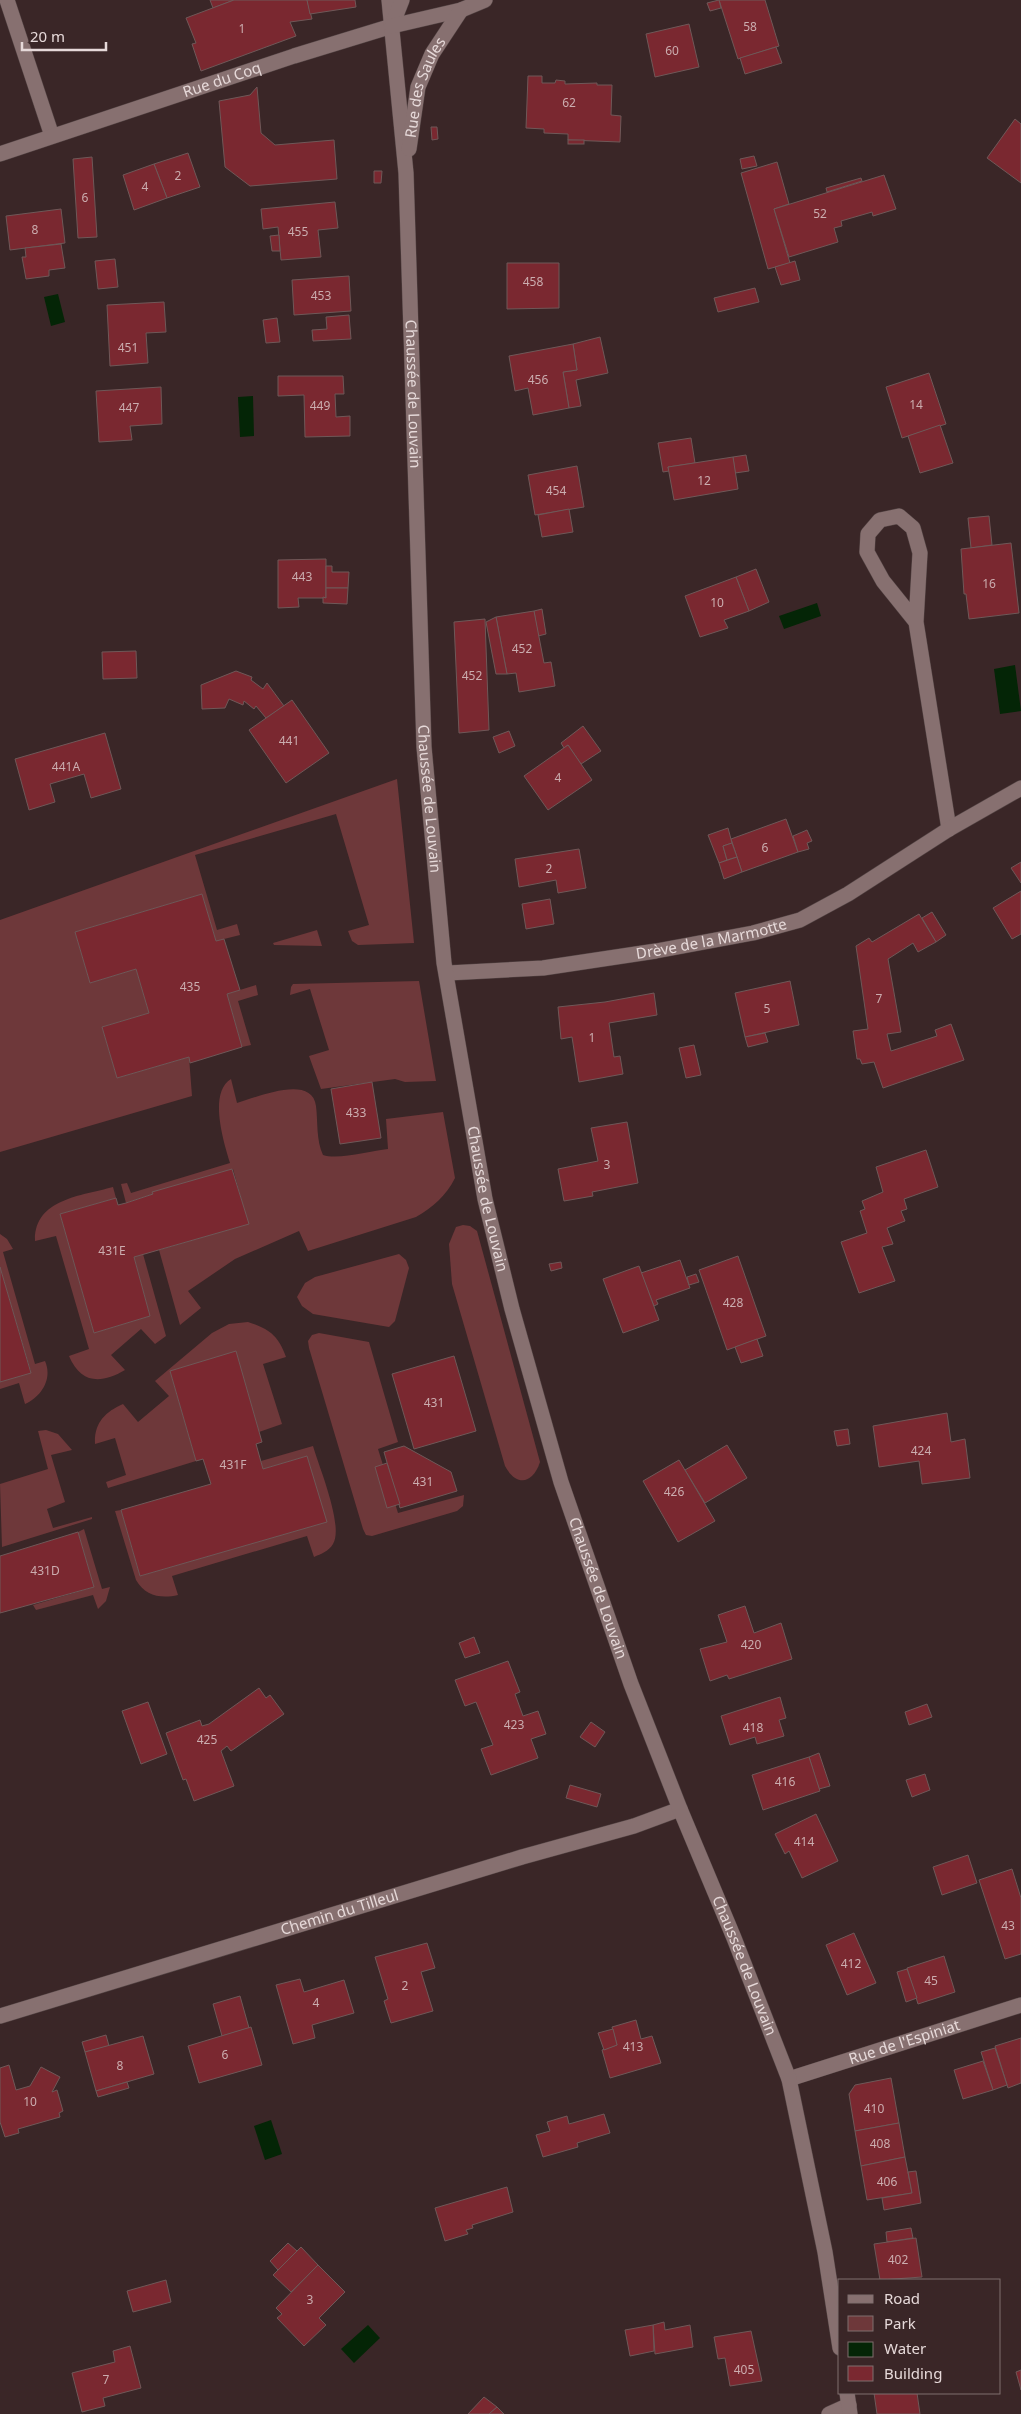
<svg xmlns="http://www.w3.org/2000/svg" width="1021" height="2414" viewBox="0 0 1021 2414" font-family="'Noto Sans',sans-serif">
  <rect width="100%" height="100%" fill="#3a2627"/>
  <g fill="#6e383a">
    <polygon points="397,779 414,943 358,945 352,941 348,931 369,925 336,814 195,855 217,930 237,924 240,935 216,941 202,894 75,932 90,983 136,969 149,1013 102,1027 117,1078 189,1057 192,1096 0,1152 0,920"/>
    <polygon points="317,930 322,946 274,945 273,943"/>
    <polygon points="419,981 436,1081 405,1082 395,1079 321,1089 309,1056 329,1050 310,989 290,995 291,987 293,984"/>
    <polygon points="256,985 258,995 238,1001 251,1045 242,1047 227,994"/>
    <path d="M231,1079L237,1103C255,1098 312,1073 316,1106C318,1122 316,1140 323,1155C338,1160 371,1151 388,1149L386,1119L443,1112L455,1178C446,1196 433,1207 416,1217L308,1251L299,1231L235,1259L188,1291L201,1308L180,1325L159,1250L248,1224L233,1169L153,1192V1194L126,1203L121,1184L127,1183L131,1193L230,1163C224,1143 208,1093 231,1079Z"/>
    <path d="M113,1187L116,1198L60,1214L94,1333L150,1316L134,1257L143,1254L166,1336L155,1344L141,1329L111,1355L125,1370C101,1384 81,1384 69,1356L89,1349L56,1236L35,1241C34,1199 81,1196 113,1187Z"/>
    <path d="M463,1225L470,1226L477,1231L540,1462C533,1484 516,1487 505,1466L452,1284L449,1244L456,1227Z"/>
    <path d="M0,1234L7,1239L13,1249L3,1252L35,1364L45,1361C53,1379 41,1397 25,1404L19,1383L0,1389V1382L31,1372L0,1267Z"/>
    <polygon points="399,1254 406,1260 409,1268 395,1321 389,1327 313,1314 302,1306 297,1297 305,1283 315,1277"/>
    <path d="M248,1322C269,1329 278,1335 286,1357L263,1364L282,1424L259,1432L236,1352L170,1371L196,1461L108,1488L106,1482L126,1475L115,1438L95,1444C94,1423 105,1412 123,1404L138,1422L169,1396L155,1381L212,1333L229,1324Z"/>
    <polygon points="319,1333 369,1342 398,1442 378,1449 398,1513 464,1495 463,1506 457,1511 372,1536 366,1535 363,1529 309,1348 308,1341 312,1335"/>
    <polygon points="46,1430 58,1434 72,1450 51,1455 65,1502 47,1509 53,1528 92,1517 92,1519 2,1547 0,1484 48,1469 38,1431"/>
    <path d="M313,1446C319,1467 344,1526 333,1544C329,1551 321,1554 314,1557L307,1536L172,1576L178,1595C161,1599 145,1596 136,1580L115,1511L121,1510L140,1576L326,1522L307,1456L263,1469L261,1461Z"/>
    <polygon points="84,1529 102,1589 110,1587 106,1601 98,1609 93,1595 36,1610 33,1605 94,1587 78,1532"/>
  </g>
  <g fill="#042506">
    <polygon points="58,294 65,322 51,326 44,297"/>
    <polygon points="253,396 254,436 240,437 238,397"/>
    <polygon points="817,603 821,616 784,629 779,616"/>
    <polygon points="1015,665 1021,711 1000,714 994,669"/>
    <polygon points="271,2120 282,2154 265,2160 254,2126"/>
    <polygon points="368,2325 380,2338 354,2363 341,2349"/>
  </g>
  <g fill="#7a2830" stroke="#6f5858">
    <polygon points="210,0 234,0 213,8"/>
    <polygon points="234,0 307,0 312,19 290,22 296,36 201,71 192,44 196,43 186,18"/>
    <polygon points="307,0 355,0 356,7 310,14"/>
    <polygon points="719,0 765,0 779,46 738,59"/>
    <polygon points="719,0 721,8 710,11 707,3"/>
    <polygon points="689,24 699,67 655,77 646,34"/>
    <polygon points="776,47 782,63 745,74 740,58"/>
    <polygon points="528,76 542,76 542,83 555,83 556,80 565,81 565,84 597,83 597,85 612,85 611,115 621,116 620,142 568,140 568,134 544,133 544,129 526,128"/>
    <polygon points="257,87 261,133 275,145 334,140 337,179 250,186 225,167 219,101 250,95"/>
    <polygon points="1015,119 1021,124 1021,183 987,158"/>
    <polygon points="431,127 437,127 438,139 432,140"/>
    <rect x="568" y="140" width="16" height="4"/>
    <polygon points="188,153 200,187 167,198 154,164"/>
    <polygon points="754,156 757,166 742,169 740,159"/>
    <polygon points="92,157 97,237 78,238 73,159"/>
    <polygon points="777,162 789,204 774,209 790,263 768,269 741,173"/>
    <polygon points="154,164 167,198 134,210 123,175"/>
    <polygon points="374,171 382,171 381,183 374,183"/>
    <polygon points="884,175 896,209 873,216 872,212 841,221 842,226 834,228 838,242 789,257 774,209"/>
    <polygon points="861,178 862,181 827,192 826,188"/>
    <polygon points="335,202 338,228 318,230 321,257 281,260 278,227 263,229 261,209"/>
    <polygon points="61,209 65,243 10,250 6,216"/>
    <polygon points="279,235 280,251 272,251 270,236"/>
    <polygon points="61,244 65,268 49,270 49,276 26,279 22,257 26,257 25,248"/>
    <polygon points="115,259 118,287 98,289 95,261"/>
    <polygon points="795,261 800,280 781,285 775,267"/>
    <polygon points="507,263 559,263 559,308 507,309"/>
    <polygon points="349,276 351,311 294,315 292,280"/>
    <polygon points="755,288 759,302 718,312 714,298"/>
    <polygon points="164,302 166,332 146,333 148,363 110,366 107,305"/>
    <polygon points="349,315 351,339 313,341 312,330 327,329 326,317"/>
    <polygon points="277,318 280,342 266,343 263,320"/>
    <polygon points="600,337 608,373 576,380 581,406 569,408 563,372 577,370 573,344"/>
    <polygon points="573,344 577,370 563,372 569,408 533,415 528,388 515,391 509,356"/>
    <polygon points="929,373 946,424 902,438 886,387"/>
    <polygon points="278,376 343,376 344,394 335,394 336,417 350,416 350,436 305,437 304,395 278,396"/>
    <polygon points="161,387 162,424 130,426 132,440 99,442 96,391"/>
    <polygon points="940,425 953,463 920,473 908,436"/>
    <polygon points="691,438 695,463 668,467 669,471 663,472 658,443"/>
    <polygon points="746,455 749,471 735,473 733,457"/>
    <polygon points="733,457 738,489 674,500 668,467"/>
    <polygon points="577,466 584,507 535,515 528,475"/>
    <polygon points="569,509 573,532 542,537 538,515"/>
    <polygon points="989,516 992,545 971,548 968,518"/>
    <polygon points="1011,543 1019,613 969,619 966,594 964,594 961,549"/>
    <polygon points="326,559 326,598 298,598 299,607 278,608 278,560"/>
    <polygon points="326,566 332,566 332,572 349,572 348,588 326,588"/>
    <polygon points="756,569 769,602 749,611 736,577"/>
    <polygon points="736,577 749,611 724,620 728,628 700,637 685,596"/>
    <polygon points="326,588 348,588 347,604 323,603 323,597 326,598"/>
    <polygon points="542,609 546,634 538,636 534,611"/>
    <polygon points="534,611 544,663 551,662 555,686 519,692 516,673 507,674 496,617"/>
    <polygon points="496,617 507,674 496,674 486,622"/>
    <polygon points="485,619 489,730 459,733 454,622"/>
    <polygon points="136,651 137,678 103,679 102,652"/>
    <polygon points="236,671 252,677 251,680 263,689 267,683 284,706 266,718 256,706 254,709 244,701 243,705 229,699 225,708 202,709 201,685"/>
    <polygon points="292,700 329,753 286,783 249,730"/>
    <polygon points="583,726 601,751 581,764 568,745 564,748 561,743"/>
    <polygon points="509,731 515,746 499,753 493,737"/>
    <polygon points="105,733 121,789 91,798 84,774 50,784 55,802 29,810 15,759"/>
    <polygon points="568,745 592,780 548,810 524,776"/>
    <polygon points="786,819 798,852 742,872 731,839"/>
    <polygon points="728,828 732,843 723,846 727,860 719,863 708,835"/>
    <polygon points="807,830 812,841 807,843 809,849 798,852 793,836"/>
    <polygon points="732,843 737,857 727,860 723,846"/>
    <polygon points="579,849 586,888 558,893 556,880 519,887 515,859"/>
    <polygon points="737,857 742,872 724,879 719,863"/>
    <polygon points="1021,862 1021,883 1011,868"/>
    <polygon points="1021,891 1021,934 1012,939 993,908"/>
    <polygon points="202,894 216,941 224,939 240,990 227,994 242,1047 190,1063 189,1057 117,1078 102,1027 149,1013 136,969 90,983 75,932"/>
    <polygon points="550,899 554,924 526,929 522,904"/>
    <polygon points="932,912 946,935 936,942 922,918"/>
    <polygon points="919,914 936,942 918,952 913,943 888,959 901,1032 887,1034 891,1051 937,1036 935,1030 951,1024 964,1060 883,1088 874,1062 862,1064 860,1059 857,1059 853,1031 868,1029 856,946 869,938 872,942"/>
    <polygon points="790,981 799,1025 745,1037 735,993"/>
    <polygon points="654,993 657,1015 609,1023 614,1057 620,1056 623,1074 579,1082 572,1037 561,1039 558,1007 605,1002"/>
    <polygon points="765,1033 768,1042 748,1047 745,1037"/>
    <polygon points="694,1045 701,1075 686,1078 679,1048"/>
    <polygon points="372,1082 381,1138 340,1144 331,1089"/>
    <polygon points="627,1122 638,1183 592,1192 593,1196 564,1201 558,1169 598,1161 591,1128"/>
    <polygon points="926,1150 938,1187 904,1199 907,1209 901,1211 905,1221 887,1228 893,1244 882,1247 895,1281 859,1293 841,1242 867,1233 860,1211 865,1209 862,1201 883,1192 876,1167"/>
    <polygon points="232,1169 249,1224 134,1257 150,1316 94,1333 60,1214 116,1198 118,1205 126,1203 153,1194 152,1192"/>
    <polygon points="738,1256 766,1336 727,1350 699,1270"/>
    <polygon points="680,1260 690,1288 656,1300 658,1304 654,1306 641,1273"/>
    <polygon points="561,1262 562,1268 551,1271 549,1264"/>
    <polygon points="639,1266 659,1320 623,1333 603,1279"/>
    <polygon points="0,1267 31,1373 0,1382"/>
    <polygon points="696,1274 699,1282 689,1285 687,1277"/>
    <polygon points="757,1339 763,1356 741,1363 735,1347"/>
    <polygon points="236,1351 262,1442 256,1444 263,1469 307,1456 327,1522 140,1576 121,1510 211,1484 203,1459 196,1461 170,1371"/>
    <polygon points="454,1356 476,1431 414,1449 392,1374"/>
    <polygon points="947,1413 951,1442 965,1439 970,1478 922,1484 919,1461 879,1467 873,1426"/>
    <polygon points="848,1429 850,1444 837,1446 834,1431"/>
    <polygon points="727,1445 747,1478 705,1503 685,1470"/>
    <polygon points="404,1446 451,1472 457,1491 400,1508 384,1452"/>
    <polygon points="679,1460 715,1521 678,1542 643,1481"/>
    <polygon points="387,1463 400,1504 387,1508 375,1467"/>
    <polygon points="78,1532 94,1587 0,1613 0,1556"/>
    <polygon points="745,1606 754,1633 781,1623 792,1659 729,1679 727,1675 710,1681 700,1649 727,1642 718,1615"/>
    <polygon points="474,1637 480,1653 465,1658 459,1643"/>
    <polygon points="508,1661 520,1692 515,1694 523,1716 538,1711 546,1734 531,1739 538,1758 491,1775 481,1749 493,1745 476,1702 465,1706 455,1680"/>
    <polygon points="259,1688 266,1698 270,1695 284,1714 231,1751 227,1746 221,1751 234,1786 194,1801 186,1779 183,1780 166,1733 200,1720 202,1726 209,1724"/>
    <polygon points="780,1697 786,1718 779,1720 784,1736 757,1744 755,1737 730,1745 721,1716"/>
    <polygon points="148,1702 167,1754 141,1764 122,1711"/>
    <polygon points="927,1704 932,1717 909,1725 905,1712"/>
    <polygon points="591,1722 605,1732 595,1747 580,1737"/>
    <polygon points="819,1753 830,1786 819,1789 809,1757"/>
    <polygon points="809,1757 820,1791 763,1810 752,1775"/>
    <polygon points="925,1774 930,1790 912,1797 906,1780"/>
    <polygon points="570,1785 601,1794 597,1807 566,1798"/>
    <polygon points="816,1814 838,1861 802,1878 789,1851 785,1854 775,1834"/>
    <polygon points="968,1855 977,1883 942,1895 933,1867"/>
    <polygon points="1012,1869 1021,1898 1021,1954 1005,1959 979,1880"/>
    <polygon points="854,1933 876,1983 847,1995 826,1945"/>
    <polygon points="427,1943 435,1968 421,1972 433,2011 391,2023 384,2001 388,1999 375,1957"/>
    <polygon points="944,1956 955,1992 918,2004 907,1968"/>
    <polygon points="907,1969 917,1998 906,2002 897,1972"/>
    <polygon points="300,1979 304,1992 344,1980 354,2013 312,2025 315,2038 293,2044 276,1985"/>
    <polygon points="240,1996 249,2028 222,2036 213,2004"/>
    <polygon points="636,2020 641,2039 652,2036 661,2063 610,2078 602,2050 617,2045 612,2027"/>
    <polygon points="251,2027 262,2065 199,2083 188,2046"/>
    <polygon points="613,2029 617,2045 604,2050 598,2033"/>
    <polygon points="106,2035 109,2046 85,2052 82,2042"/>
    <polygon points="143,2036 154,2074 96,2091 85,2052"/>
    <polygon points="1021,2038 1021,2083 1008,2088 995,2046"/>
    <polygon points="995,2048 1007,2085 993,2090 981,2052"/>
    <polygon points="983,2061 993,2090 963,2099 954,2070"/>
    <polygon points="9,2065 16,2090 30,2086 41,2067 60,2077 52,2092 57,2090 63,2111 59,2113 60,2117 18,2129 19,2133 5,2137 0,2122 0,2068"/>
    <polygon points="891,2078 899,2123 855,2131 849,2094 855,2085"/>
    <polygon points="127,2082 129,2088 98,2097 96,2091"/>
    <polygon points="604,2114 610,2133 577,2143 578,2147 543,2157 536,2135 550,2131 547,2122 567,2116 569,2124"/>
    <polygon points="899,2123 905,2157 861,2166 855,2131"/>
    <polygon points="905,2157 912,2193 867,2200 861,2166"/>
    <polygon points="916,2171 921,2203 884,2210 882,2198 912,2193 908,2172"/>
    <polygon points="507,2187 513,2212 472,2225 473,2228 466,2230 468,2234 445,2241 435,2208"/>
    <polygon points="911,2228 913,2238 887,2242 886,2232"/>
    <polygon points="916,2238 922,2277 880,2280 874,2244"/>
    <polygon points="288,2243 297,2251 278,2270 270,2261"/>
    <polygon points="301,2247 318,2265 291,2292 273,2275"/>
    <polygon points="318,2265 345,2292 319,2318 326,2325 304,2346 277,2318 282,2314 276,2308"/>
    <polygon points="166,2280 171,2302 133,2312 127,2291"/>
    <polygon points="664,2322 665,2330 690,2325 693,2347 655,2354 653,2325"/>
    <polygon points="653,2325 654,2351 630,2356 625,2330"/>
    <polygon points="751,2331 762,2381 730,2386 725,2358 718,2359 714,2337"/>
    <polygon points="130,2346 141,2388 103,2398 105,2406 82,2412 72,2373 115,2362 113,2351"/>
    <polygon points="1021,2370 1021,2390 1016,2372"/>
    <polygon points="874,2393 917,2393 920,2414 877,2414"/>
    <polygon points="484,2397 497,2407 489,2414 468,2414"/>
    <polygon points="497,2407 504,2414 489,2414"/>
  </g>
  <g fill="none" stroke-linecap="round" stroke-linejoin="round">
    <g stroke="#534444" stroke-width="16">
      <g id="street">
        <polyline points="7,0 52,136"/>
        <path id="s1" d="M0,154L294,56L392,26"/>
        <polyline points="916,622 920,553 913,528 899,516 880,520 868,534 867,552 883,581 916,622 949,829"/>
        <path id="s2" d="M448,973L543,968L656,951L753,933L800,920L848,894L949,829L1021,788"/>
        <path id="s3" d="M0,2016L522,1857L634,1826L680,1809"/>
        <path id="s4" d="M789,2079L1021,2005"/>
        <polyline points="829,2414 849,2405"/>
      </g>
    </g>
    <g stroke="#534444" stroke-width="16">
      <g id="secondary">
        <path id="s5" d="M389,0L406,173L424,747L444,963L485,1199L512,1309L561,1482L631,1684L680,1809L734,1938L789,2079L825,2252L840,2348"/>
        <polyline points="393,23 402,0"/>
        <polyline points="392,26 461,10 485,0"/>
        <path id="s6" d="M409,149L418,87L432,54L461,10"/>
        <polyline points="847,2393 850,2414"/>
      </g>
    </g>
    <use href="#street" stroke="#877070" stroke-width="15"/>
    <use href="#secondary" stroke="#877070" stroke-width="15"/>
  </g>
  <g text-anchor="middle" stroke-width="4" stroke-linejoin="round" paint-order="stroke">
    <g font-size="12" fill="#cbadaf">
      <text x="750" y="31">58</text>
      <text x="242" y="33">1</text>
      <text x="672" y="55">60</text>
      <text x="569" y="107">62</text>
      <text x="178" y="180">2</text>
      <text x="145" y="191">4</text>
      <text x="85" y="202">6</text>
      <text x="820" y="218">52</text>
      <text x="35" y="234">8</text>
      <text x="298" y="236">455</text>
      <text x="533" y="286">458</text>
      <text x="321" y="300">453</text>
      <text x="128" y="352">451</text>
      <text x="538" y="384">456</text>
      <text x="916" y="409">14</text>
      <text x="320" y="410">449</text>
      <text x="129" y="412">447</text>
      <text x="704" y="485">12</text>
      <text x="556" y="495">454</text>
      <text x="302" y="581">443</text>
      <text x="989" y="588">16</text>
      <text x="717" y="607">10</text>
      <text x="522" y="653">452</text>
      <text x="472" y="680">452</text>
      <text x="289" y="745">441</text>
      <text x="66" y="771">441A</text>
      <text x="558" y="782">4</text>
      <text x="765" y="852">6</text>
      <text x="549" y="873">2</text>
      <text x="190" y="991">435</text>
      <text x="879" y="1003">7</text>
      <text x="767" y="1013">5</text>
      <text x="592" y="1042">1</text>
      <text x="356" y="1117">433</text>
      <text x="607" y="1169">3</text>
      <text x="112" y="1255">431E</text>
      <text x="733" y="1307">428</text>
      <text x="434" y="1407">431</text>
      <text x="921" y="1455">424</text>
      <text x="233" y="1469">431F</text>
      <text x="423" y="1486">431</text>
      <text x="674" y="1496">426</text>
      <text x="45" y="1575">431D</text>
      <text x="751" y="1649">420</text>
      <text x="514" y="1729">423</text>
      <text x="753" y="1732">418</text>
      <text x="207" y="1744">425</text>
      <text x="785" y="1786">416</text>
      <text x="804" y="1846">414</text>
      <text x="1008" y="1930">43</text>
      <text x="851" y="1968">412</text>
      <text x="931" y="1985">45</text>
      <text x="405" y="1990">2</text>
      <text x="316" y="2007">4</text>
      <text x="633" y="2051">413</text>
      <text x="225" y="2059">6</text>
      <text x="120" y="2070">8</text>
      <text x="30" y="2106">10</text>
      <text x="874" y="2113">410</text>
      <text x="880" y="2148">408</text>
      <text x="887" y="2186">406</text>
      <text x="898" y="2264">402</text>
      <text x="310" y="2304">3</text>
      <text x="744" y="2374">405</text>
      <text x="106" y="2384">7</text>
    </g>
    <g font-size="15" fill="#e6d9d9" stroke="#3a2627">
      <text dy="5" stroke="none"><textPath href="#s1" startOffset="234">Rue du Coq</textPath></text>
      <text dy="5" stroke="none"><textPath href="#s6" startOffset="64">Rue des Saules</textPath></text>
      <text dy="5" stroke="none"><textPath href="#s5" startOffset="395">Chaussée de Louvain</textPath></text>
      <text dy="5" stroke="none"><textPath href="#s5" startOffset="800">Chaussée de Louvain</textPath></text>
      <text dy="5" stroke="none"><textPath href="#s2" startOffset="266">Drève de la Marmotte</textPath></text>
      <text dy="5" stroke="none"><textPath href="#s5" startOffset="1205">Chaussée de Louvain</textPath></text>
      <text dy="5" stroke="none"><textPath href="#s5" startOffset="1610">Chaussée de Louvain</textPath></text>
      <text dy="5" stroke="none"><textPath href="#s3" startOffset="355">Chemin du Tilleul</textPath></text>
      <text dy="5" stroke="none"><textPath href="#s5" startOffset="2015">Chaussée de Louvain</textPath></text>
      <text dy="5" stroke="none"><textPath href="#s4" startOffset="121">Rue de l'Espiniat</textPath></text>
    </g>
  </g>
  <rect x="838" y="2279" width="162" height="115" fill="#3a2627" stroke="#7f6e6e"/>
  <rect x="848" y="2295" width="25" height="8" fill="#877070" stroke="#7f6e6e"/>
  <text x="884" y="2304" font-size="15" fill="#e6d9d9">Road</text>
  <rect x="848" y="2316" width="25" height="15" fill="#6e383a" stroke="#7f6e6e"/>
  <text x="884" y="2329" font-size="15" fill="#e6d9d9">Park</text>
  <rect x="848" y="2342" width="25" height="15" fill="#042506" stroke="#7f6e6e"/>
  <text x="884" y="2354" font-size="15" fill="#e6d9d9">Water</text>
  <rect x="848" y="2366" width="25" height="15" fill="#7a2830" stroke="#7f6e6e"/>
  <text x="884" y="2379" font-size="15" fill="#e6d9d9">Building</text>
  <path d="M22 42v8h84v-8" fill="none" stroke="#e6d9d9" stroke-width="2.5"/>
  <text x="30" y="42" font-size="15" fill="#e6d9d9" stroke="#3a2627" stroke-width="4" paint-order="stroke">20 m</text>
</svg>
